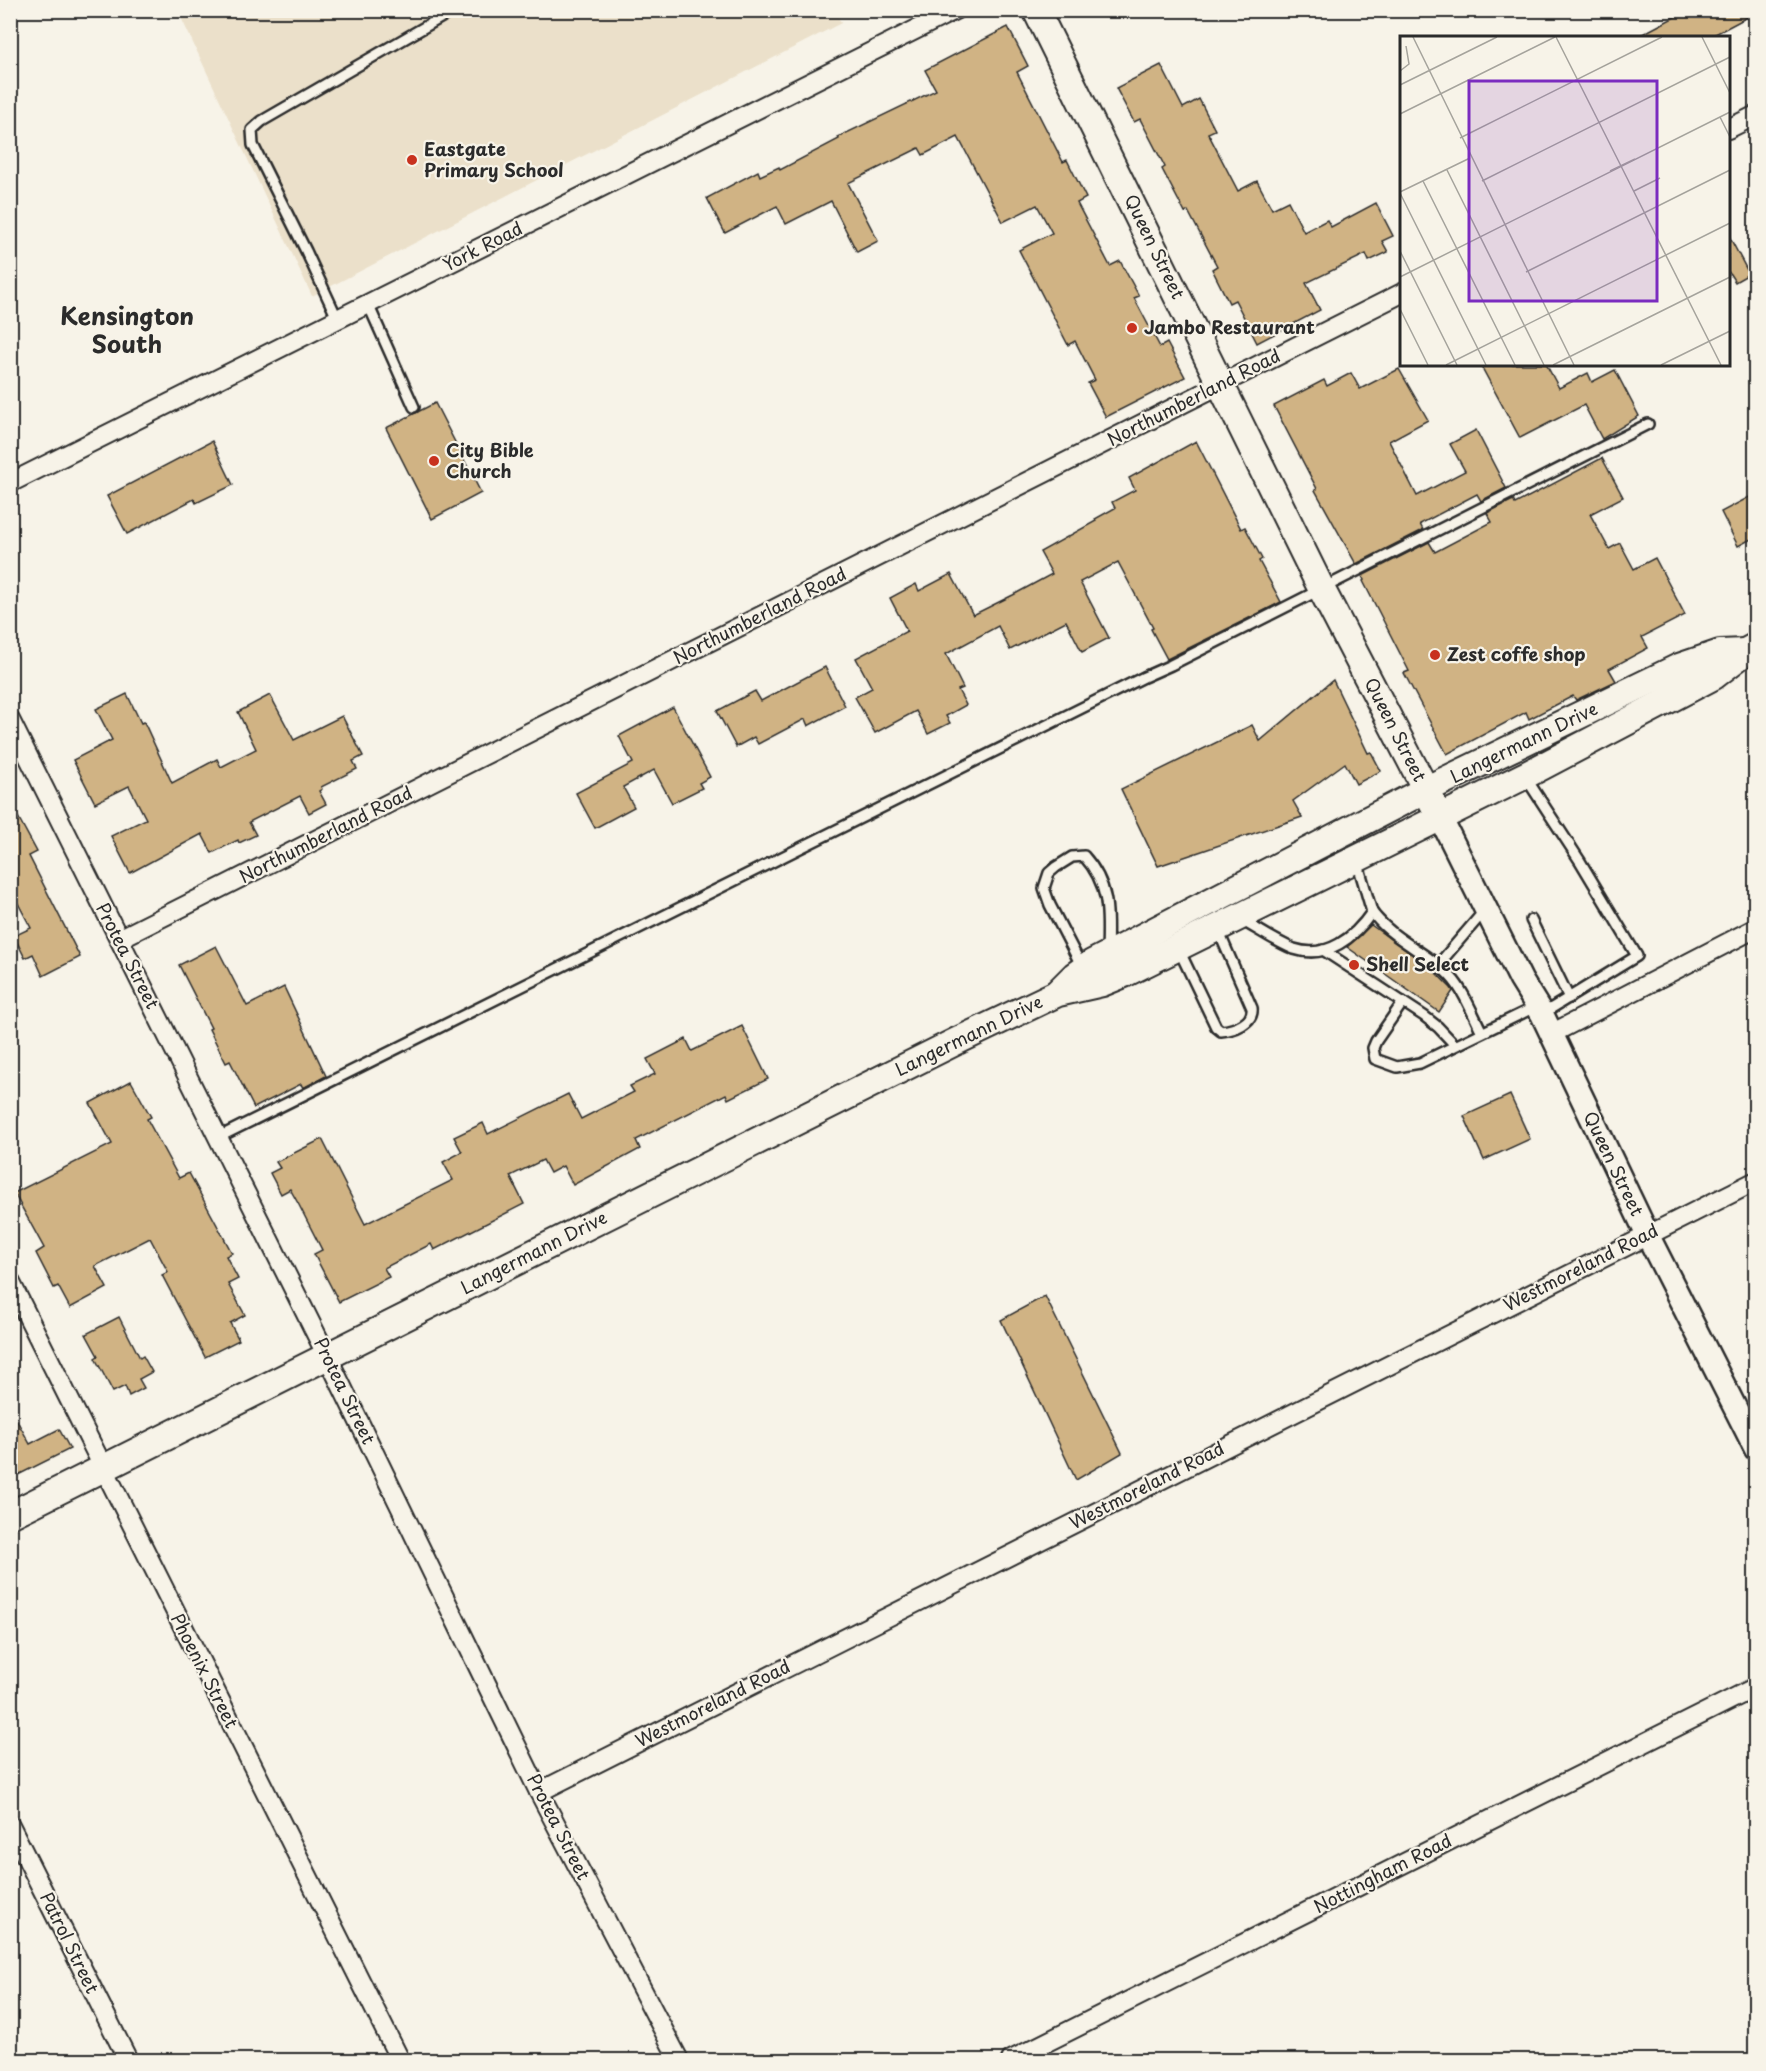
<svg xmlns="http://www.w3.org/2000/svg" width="1766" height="2071" viewBox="0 0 1766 2071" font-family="'Playpen Sans',sans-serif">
  <rect width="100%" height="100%" fill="#f7f3e8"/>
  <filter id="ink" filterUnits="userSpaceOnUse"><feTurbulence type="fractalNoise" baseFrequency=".0167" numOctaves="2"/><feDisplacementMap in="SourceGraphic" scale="12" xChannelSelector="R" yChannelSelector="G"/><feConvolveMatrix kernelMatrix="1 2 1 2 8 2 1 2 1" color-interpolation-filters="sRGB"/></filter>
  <g filter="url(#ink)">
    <polygon fill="#ebe0ca" points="835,10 841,23 312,296 178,11"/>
    <g fill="#d0b384" stroke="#2b2b2b" stroke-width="1.5">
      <polygon points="1688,10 1755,10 1755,13 1708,38 1635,38"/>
      <polygon points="1008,27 1028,66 1017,72 1063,162 1067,160 1086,198 1077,203 1110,266 1120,261 1139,296 1134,298 1160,347 1167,343 1185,377 1106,417 1088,383 1095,380 1075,341 1068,345 1019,250 1052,233 1037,205 1003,222 958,137 923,155 919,148 848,183 878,241 857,252 831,201 786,224 777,206 725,233 707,198 758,171 760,176 779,167 780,170 839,139 838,137 936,90 925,70"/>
      <polygon points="1161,65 1183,108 1199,99 1215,130 1208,133 1238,191 1257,181 1272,209 1288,201 1304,232 1327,220 1331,227 1376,203 1393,236 1382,241 1388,252 1369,261 1366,254 1306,283 1320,310 1257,343 1235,300 1229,303 1212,269 1217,266 1188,211 1185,213 1162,169 1165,167 1140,119 1134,122 1116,88"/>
      <polygon points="1728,234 1749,274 1735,282 1728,271"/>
      <polygon points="1480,364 1546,364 1559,388 1588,373 1592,382 1615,370 1639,416 1602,439 1584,405 1520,438"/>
      <polygon points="1399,369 1428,420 1389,441 1417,496 1465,471 1450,444 1476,430 1506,488 1481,501 1477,494 1420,524 1423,530 1356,564 1315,490 1317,489 1274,406 1324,380 1327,386 1351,373 1360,389"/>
      <polygon points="435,403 481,493 432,519 386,428"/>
      <polygon points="212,441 233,485 196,503 194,499 127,534 107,496"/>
      <polygon points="1196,441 1241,529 1245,527 1262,559 1259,561 1281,602 1167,659 1151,629 1153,628 1118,562 1080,582 1109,638 1082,652 1066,621 1010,650 998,626 946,654 963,688 958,690 966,705 946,716 950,723 928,734 916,711 875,733 855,697 872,688 856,658 907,631 890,598 916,584 919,591 951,574 973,615 1013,595 1052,574 1040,552 1096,521 1095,519 1115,508 1112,502 1135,490 1129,478"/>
      <polygon points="1602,458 1623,497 1590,514 1609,549 1620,543 1634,569 1655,558 1685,615 1642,637 1648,648 1609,669 1616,681 1576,700 1573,696 1529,719 1526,712 1447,754 1404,673 1409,671 1363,581 1364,580 1362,576 1429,542 1435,552 1492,522 1487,513 1513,500 1515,504"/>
      <polygon points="1755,494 1755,537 1738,546 1721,512"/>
      <polygon points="825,667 845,706 808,726 805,719 758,744 754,737 736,747 717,711 755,691 761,701"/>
      <polygon points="1333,680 1368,753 1371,752 1381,771 1356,784 1345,763 1293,801 1302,817 1158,866 1121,789 1252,725 1260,741"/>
      <polygon points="127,694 141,723 144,722 172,783 217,759 221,767 256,749 238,712 270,695 294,740 342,716 363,756 353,761 357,769 321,787 322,789 319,791 326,804 309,813 300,796 249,822 256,835 239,843 238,840 212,853 202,834 130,873 111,836 146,819 129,786 95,803 73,760 112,740 96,709"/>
      <polygon points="673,707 710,777 699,783 702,788 672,803 654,770 623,787 634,807 595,828 576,793 633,763 619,736"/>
      <polygon points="10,802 37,852 29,856 80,957 43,976 33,954 25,958 14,936 31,928 10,888"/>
      <polygon points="1371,925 1432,969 1451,988 1453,991 1439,1012 1347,947"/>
      <polygon points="216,946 247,1006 284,987 326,1076 303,1088 301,1084 254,1108 230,1061 226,1063 209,1029 211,1028 179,965"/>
      <polygon points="742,1026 768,1079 728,1099 726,1094 636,1140 640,1149 573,1185 563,1166 550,1173 543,1160 510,1176 524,1204 434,1250 431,1244 384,1268 389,1277 339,1302 314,1254 322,1250 299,1205 290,1189 281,1194 270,1173 280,1168 276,1162 322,1139 365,1224 453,1180 443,1162 462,1152 454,1137 483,1123 488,1134 568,1094 581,1119 634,1092 630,1086 655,1074 647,1059 686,1039 692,1051"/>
      <polygon points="131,1081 151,1117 147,1119 179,1178 189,1173 232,1253 226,1256 238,1279 228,1284 245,1315 230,1323 239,1340 205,1357 162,1275 168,1272 150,1238 95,1266 107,1288 70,1308 58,1286 54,1288 36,1253 44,1248 14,1193 112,1144 90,1103"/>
      <polygon points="1510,1095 1530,1139 1484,1160 1464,1116"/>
      <polygon points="1045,1296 1122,1453 1076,1480 1001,1320"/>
      <polygon points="119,1317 140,1358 143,1356 152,1372 139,1379 144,1388 129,1396 125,1386 113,1392 95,1358 98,1356 86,1334"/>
      <polygon points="10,1408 30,1444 59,1429 70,1449 10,1479"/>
    </g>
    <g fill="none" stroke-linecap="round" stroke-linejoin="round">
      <g stroke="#2b2b2b" stroke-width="14">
        <g id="service">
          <polyline points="368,304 414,407"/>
          <polyline points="338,320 306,251 253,145 252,130 262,121 454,10"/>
          <polyline points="1526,778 1580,861 1637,956 1542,1014"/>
          <path d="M1357,861L1372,912L1375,916C1395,940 1423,951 1445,971C1463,987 1471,1011 1482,1032"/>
          <path d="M1241,920C1258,929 1276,942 1294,949C1327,960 1355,937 1372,912"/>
          <polyline points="1531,920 1569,998"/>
          <path d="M1179,950L1216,1027L1221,1031C1234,1030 1254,1023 1252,1008L1218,930"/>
          <polyline points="1323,950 1424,1016 1438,1027 1455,1045"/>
          <polyline points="1438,965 1485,910"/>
          <path d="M1082,967L1050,905L1044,888L1049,873L1056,867L1072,857L1084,856C1111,886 1108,915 1107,953"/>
          <polyline points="1403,1002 1376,1041 1373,1048 1375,1059 1397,1067 1420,1063 1537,1006"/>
          <polyline points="219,1137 1144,677 1171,665 1648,424"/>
        </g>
      </g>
      <g stroke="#2b2b2b" stroke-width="22">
        <g id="minor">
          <polyline points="1728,129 1756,115"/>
          <polyline points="10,483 955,10"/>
          <polyline points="10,720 327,1356 539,1792 679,2060"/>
          <polyline points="119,939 1402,293"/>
          <polyline points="1551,1034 1756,928"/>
          <polyline points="10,1281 400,2060"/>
          <polyline points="539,1792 1756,1181"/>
          <polyline points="10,1825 128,2060"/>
          <polyline points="1011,2060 1756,1687"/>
        </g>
      </g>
      <g stroke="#2b2b2b" stroke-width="27">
        <polyline id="tertiary" points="1440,817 1521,980 1542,1014 1647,1234 1756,1449"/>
      </g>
      <g stroke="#2b2b2b" stroke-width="30">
        <g id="secondary">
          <polyline points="1036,10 1322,590 1440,817"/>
          <polyline points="1058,992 1075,975 1092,963 1425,790 1679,667 1720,653 1745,652"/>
          <polyline points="10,1515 957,1041 1058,993 1102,983 1124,974 1524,776 1714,676 1745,652 1756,646"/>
        </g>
      </g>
      <use href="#service" stroke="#f7f3e8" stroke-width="9"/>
      <use href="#minor" stroke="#f7f3e8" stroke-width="18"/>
      <use href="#tertiary" stroke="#f7f3e8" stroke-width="22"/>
      <use href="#secondary" stroke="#f7f3e8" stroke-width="26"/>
    </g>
  </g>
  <g fill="#c8321e" stroke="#f7f3e8" stroke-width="2">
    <circle cx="412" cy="160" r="6"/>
    <circle cx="1132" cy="328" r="6"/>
    <circle cx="434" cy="461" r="6"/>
    <circle cx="1435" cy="655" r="6"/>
    <circle cx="1354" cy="965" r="6"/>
  </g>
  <g text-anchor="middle" stroke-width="4.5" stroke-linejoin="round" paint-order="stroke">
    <g font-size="18" font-weight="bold" fill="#2b2b2b" stroke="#f7f3e8" text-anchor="start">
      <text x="424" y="156">Eastgate<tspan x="424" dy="21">Primary School</tspan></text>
      <text x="1144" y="334">Jambo Restaurant</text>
      <text x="446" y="457">City Bible<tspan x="446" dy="21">Church</tspan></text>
      <text x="1447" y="661">Zest coffe shop</text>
      <text x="1366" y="971">Shell Select</text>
    </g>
    <g font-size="18" fill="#2b2b2b" stroke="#f7f3e8">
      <text transform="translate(483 247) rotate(-27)" y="6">York Road</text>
      <text transform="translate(1154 247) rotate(64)" y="6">Queen Street</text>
      <text transform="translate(1194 398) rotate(-27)" y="6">Northumberland Road</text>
      <text transform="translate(760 616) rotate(-27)" y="6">Northumberland Road</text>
      <text transform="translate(1395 730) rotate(63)" y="6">Queen Street</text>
      <text transform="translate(1524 743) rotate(-26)" y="6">Langermann Drive</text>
      <text transform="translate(326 835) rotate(-27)" y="6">Northumberland Road</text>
      <text transform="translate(127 956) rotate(63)" y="6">Protea Street</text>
      <text transform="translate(969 1036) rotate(-26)" y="6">Langermann Drive</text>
      <text transform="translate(1613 1164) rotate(64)" y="6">Queen Street</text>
      <text transform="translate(534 1253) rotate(-27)" y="6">Langermann Drive</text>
      <text transform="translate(1581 1268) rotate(-27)" y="6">Westmoreland Road</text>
      <text transform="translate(344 1391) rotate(64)" y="6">Protea Street</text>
      <text transform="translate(1147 1486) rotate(-27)" y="6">Westmoreland Road</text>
      <text transform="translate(204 1671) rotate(63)" y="6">Phoenix Street</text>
      <text transform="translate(713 1704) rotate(-27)" y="6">Westmoreland Road</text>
      <text transform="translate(558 1827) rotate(63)" y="6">Protea Street</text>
      <text transform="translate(1383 1874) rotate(-27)" y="6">Nottingham Road</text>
      <text transform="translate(69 1943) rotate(64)" y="6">Patrol Street</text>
    </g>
    <g font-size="24" font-weight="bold" fill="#2b2b2b" stroke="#f7f3e8">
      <text x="127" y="325">Kensington<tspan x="127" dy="28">South</tspan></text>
    </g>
  </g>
  <g transform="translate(1400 36)">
    <rect width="330" height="330" fill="#f7f3e8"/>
    <path fill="none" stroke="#a5a39c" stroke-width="1.5" d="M13,1L174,329M156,1L222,132M302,1L330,57M0,35L9,28L6,10M0,49L97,1M0,78L155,1M320,81L330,101M60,102L262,1M222,132L321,329M47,134L144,329M210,135L235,123M23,145L115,329M82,145L330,21M234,155L260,142M0,156L70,122M0,157L86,329M0,215L57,329M126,236L330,134M0,241L330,76M0,273L28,329M46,329L330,187M153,329L330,241M261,329L330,295"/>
    <path fill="#7b2cbf" fill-opacity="0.15" stroke="#7b2cbf" stroke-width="3" d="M69,45H257V265H69Z"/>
    <rect width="330" height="330" fill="none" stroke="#2b2b2b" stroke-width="3"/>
  </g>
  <rect width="1766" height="2071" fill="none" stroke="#f7f3e8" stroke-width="36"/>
  <rect x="18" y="18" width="1730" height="2035" fill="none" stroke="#2b2b2b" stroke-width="2" filter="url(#ink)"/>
</svg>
